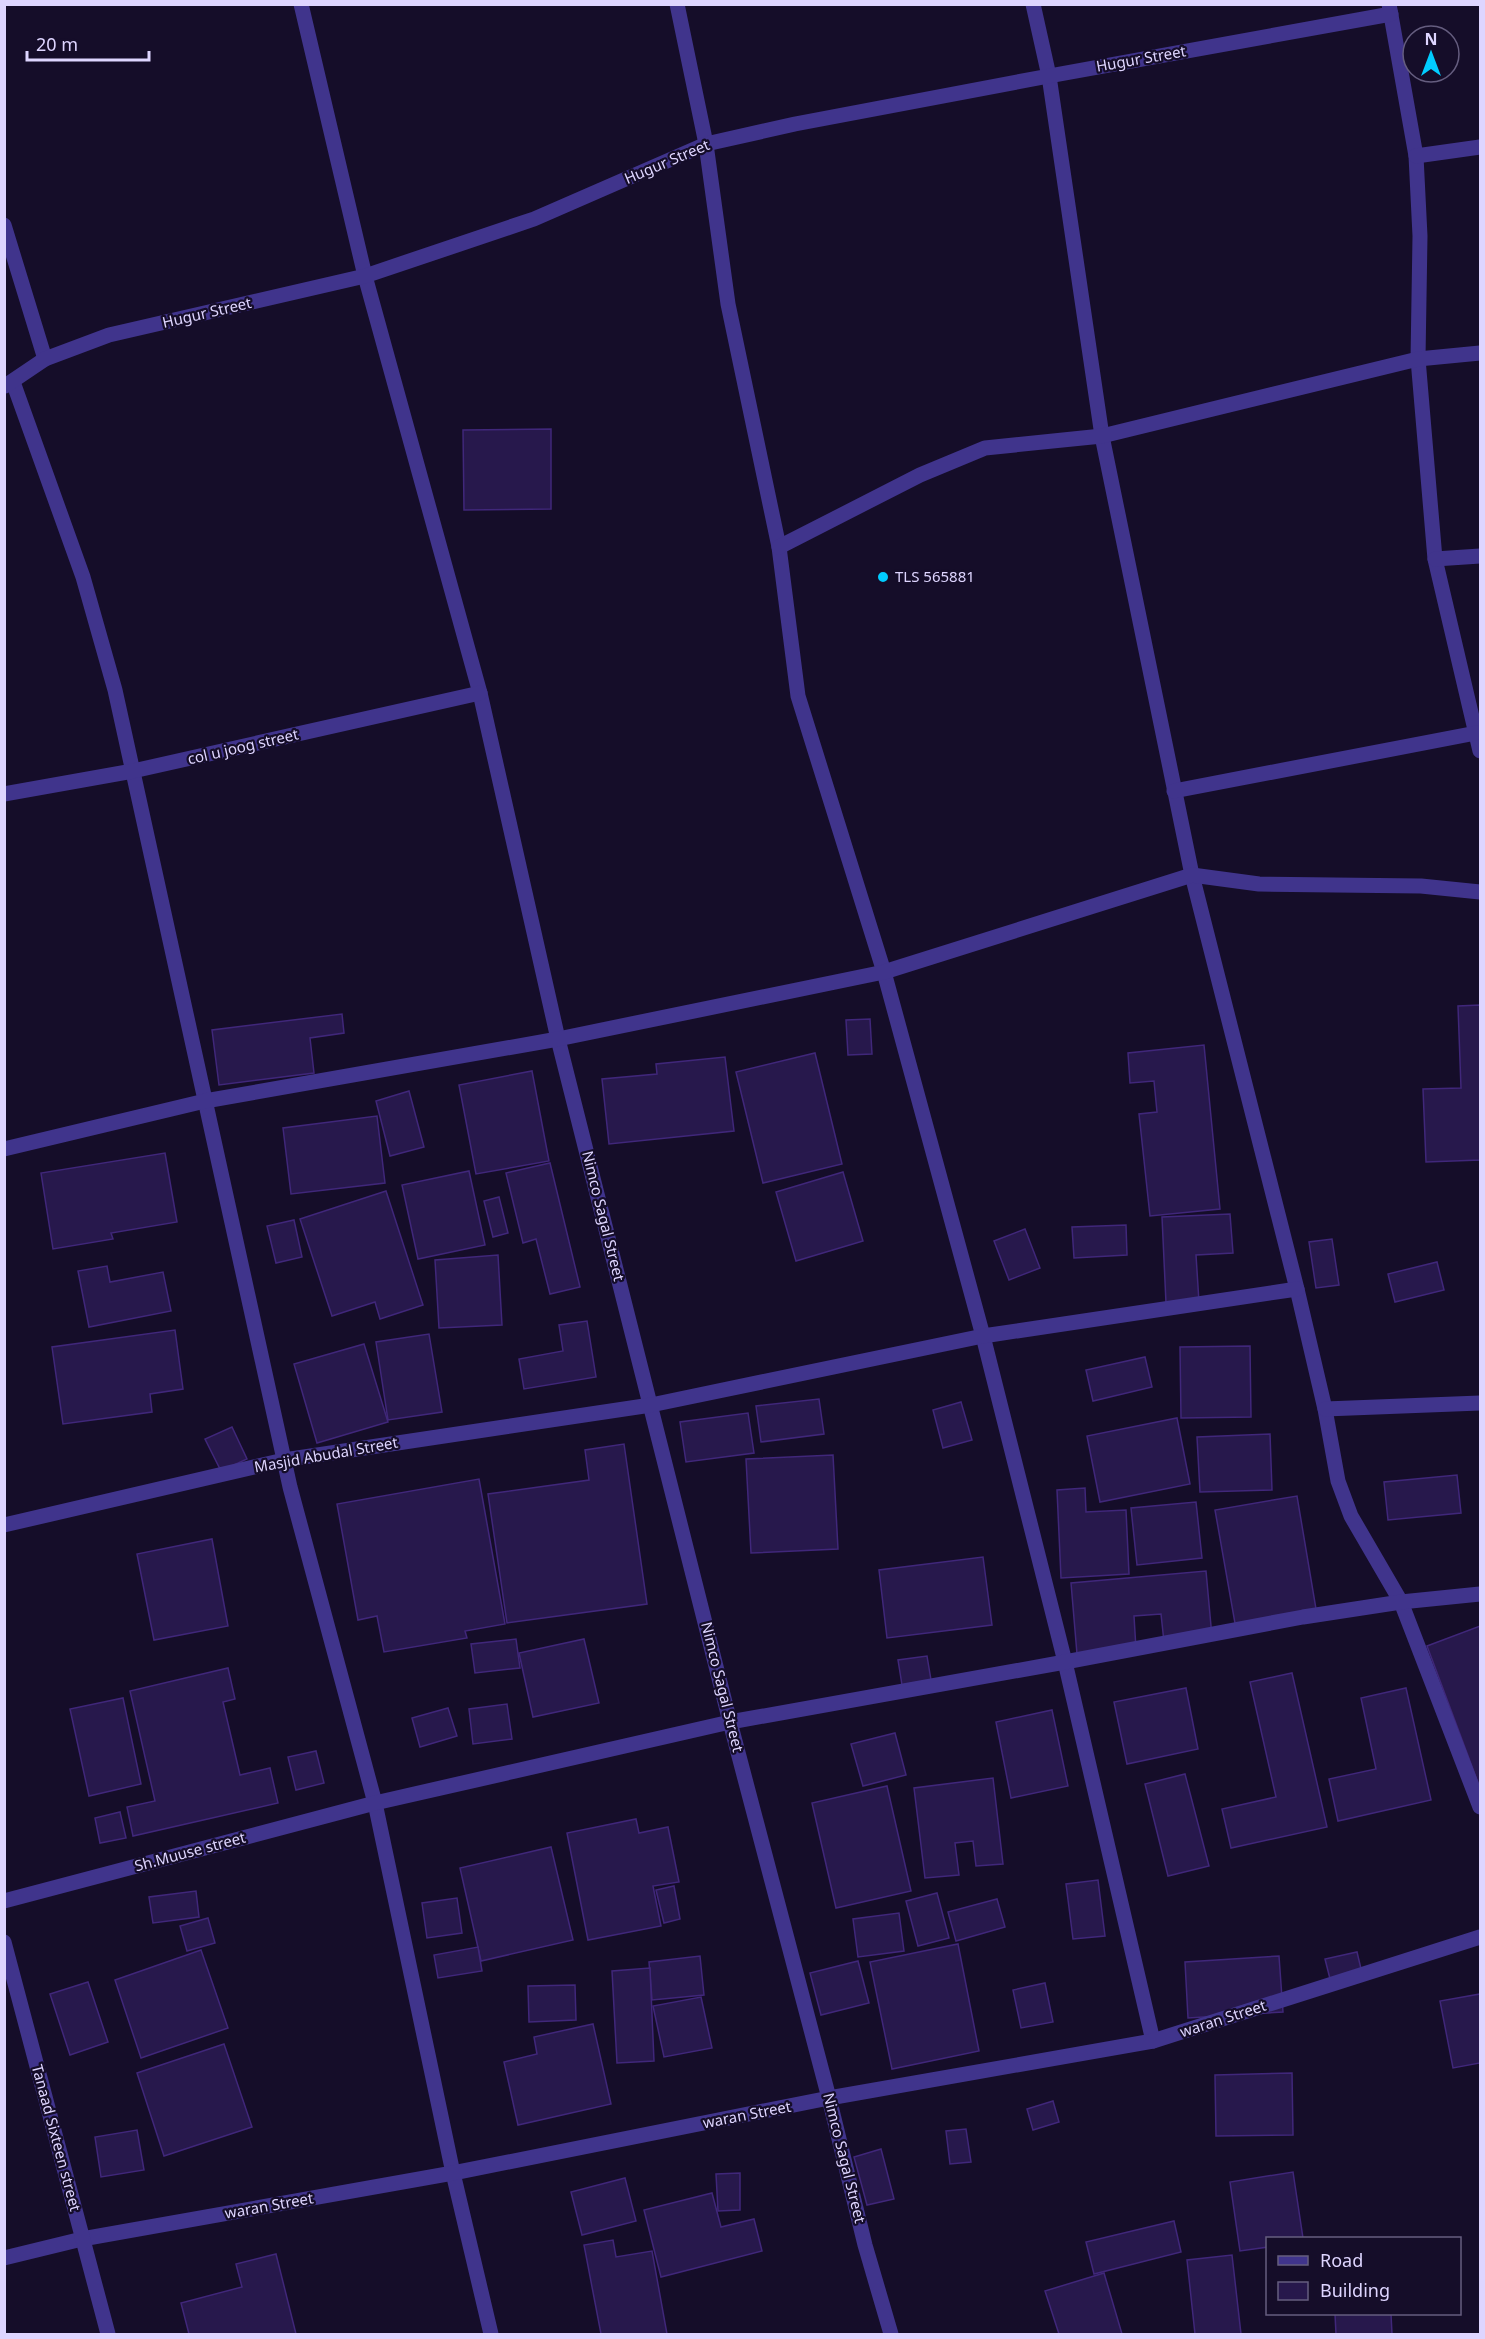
<svg xmlns="http://www.w3.org/2000/svg" width="1485" height="2339" viewBox="0 0 1485 2339" font-family="'Noto Sans',sans-serif">
  <rect width="100%" height="100%" fill="#150d29"/>
  <g fill="#27184c" stroke="#40277a" stroke-width="1.5">
    <polygon points="551,429 551,509 464,510 463,430"/>
    <polygon points="1480,1005 1480,1160 1426,1162 1423,1089 1461,1088 1458,1006"/>
    <polygon points="342,1014 344,1033 310,1038 314,1073 219,1085 212,1030"/>
    <polygon points="870,1019 872,1054 848,1055 846,1020"/>
    <polygon points="1204,1045 1220,1209 1150,1216 1139,1114 1157,1112 1154,1081 1130,1083 1128,1053"/>
    <polygon points="815,1053 842,1164 763,1183 736,1072"/>
    <polygon points="725,1057 734,1131 609,1144 602,1079 657,1074 656,1064"/>
    <polygon points="532,1071 549,1161 476,1174 459,1085"/>
    <polygon points="409,1091 424,1147 390,1156 376,1101"/>
    <polygon points="377,1116 385,1183 291,1194 283,1128"/>
    <polygon points="165,1153 177,1222 111,1233 113,1239 53,1249 41,1173"/>
    <polygon points="550,1163 580,1287 550,1294 536,1239 523,1243 506,1173"/>
    <polygon points="469,1171 485,1245 418,1259 402,1185"/>
    <polygon points="843,1172 863,1241 796,1261 776,1192"/>
    <polygon points="386,1191 423,1305 380,1319 375,1302 332,1316 300,1219"/>
    <polygon points="499,1197 508,1233 493,1237 484,1201"/>
    <polygon points="1230,1214 1233,1253 1196,1255 1199,1302 1166,1303 1162,1217"/>
    <polygon points="294,1220 302,1257 276,1263 267,1226"/>
    <polygon points="1126,1225 1127,1255 1074,1258 1072,1227"/>
    <polygon points="1025,1229 1040,1268 1009,1280 994,1241"/>
    <polygon points="1332,1239 1339,1285 1316,1288 1309,1242"/>
    <polygon points="498,1255 502,1325 439,1328 435,1260"/>
    <polygon points="1437,1262 1444,1290 1395,1302 1388,1274"/>
    <polygon points="107,1266 110,1282 163,1272 171,1311 89,1327 78,1271"/>
    <polygon points="587,1321 596,1377 524,1389 519,1359 563,1351 559,1325"/>
    <polygon points="175,1330 183,1389 150,1394 152,1412 63,1424 52,1347"/>
    <polygon points="429,1334 442,1412 388,1420 376,1342"/>
    <polygon points="364,1344 388,1422 317,1443 294,1364"/>
    <polygon points="1250,1346 1251,1417 1181,1418 1180,1347"/>
    <polygon points="1145,1357 1152,1387 1093,1401 1086,1370"/>
    <polygon points="819,1399 824,1434 761,1442 756,1406"/>
    <polygon points="961,1402 972,1440 943,1448 933,1410"/>
    <polygon points="748,1413 754,1453 686,1462 680,1422"/>
    <polygon points="1177,1418 1190,1484 1100,1502 1087,1436"/>
    <polygon points="232,1427 247,1459 221,1471 205,1439"/>
    <polygon points="1270,1434 1272,1490 1200,1492 1197,1437"/>
    <polygon points="624,1444 647,1604 507,1623 488,1494 589,1480 585,1450"/>
    <polygon points="833,1455 838,1549 751,1553 746,1459"/>
    <polygon points="1457,1475 1461,1513 1388,1520 1384,1482"/>
    <polygon points="479,1479 505,1624 465,1631 467,1638 384,1652 377,1616 358,1620 337,1504"/>
    <polygon points="1085,1488 1086,1512 1126,1510 1129,1574 1061,1578 1057,1490"/>
    <polygon points="1297,1496 1317,1615 1236,1629 1215,1510"/>
    <polygon points="1196,1502 1202,1558 1137,1565 1131,1508"/>
    <polygon points="212,1539 228,1626 154,1640 137,1554"/>
    <polygon points="983,1557 992,1625 887,1638 879,1570"/>
    <polygon points="1206,1571 1212,1637 1164,1642 1161,1614 1134,1616 1136,1649 1077,1654 1071,1583"/>
    <polygon points="1480,1626 1480,1788 1427,1646"/>
    <polygon points="516,1639 520,1668 475,1673 471,1644"/>
    <polygon points="584,1639 599,1703 533,1717 519,1653"/>
    <polygon points="927,1656 931,1680 902,1685 898,1660"/>
    <polygon points="228,1668 235,1699 223,1702 240,1775 270,1768 278,1803 133,1836 127,1807 155,1801 130,1691"/>
    <polygon points="1292,1673 1327,1827 1231,1848 1222,1809 1276,1797 1250,1682"/>
    <polygon points="1186,1688 1198,1749 1127,1764 1114,1702"/>
    <polygon points="1406,1688 1431,1800 1338,1821 1329,1779 1376,1769 1361,1698"/>
    <polygon points="123,1698 141,1784 89,1796 70,1709"/>
    <polygon points="507,1704 512,1739 473,1744 469,1709"/>
    <polygon points="448,1708 457,1736 420,1747 412,1718"/>
    <polygon points="1052,1710 1068,1786 1011,1798 996,1722"/>
    <polygon points="895,1733 906,1775 863,1786 851,1744"/>
    <polygon points="316,1751 324,1783 296,1790 288,1757"/>
    <polygon points="1185,1774 1209,1866 1168,1876 1145,1784"/>
    <polygon points="993,1778 1003,1864 976,1866 973,1841 955,1843 959,1875 925,1878 914,1788"/>
    <polygon points="887,1786 911,1891 836,1908 812,1803"/>
    <polygon points="120,1812 126,1838 100,1843 95,1818"/>
    <polygon points="636,1819 639,1833 668,1827 679,1882 653,1886 661,1926 588,1940 567,1833"/>
    <polygon points="551,1847 573,1940 481,1961 460,1868"/>
    <polygon points="1098,1880 1105,1936 1073,1939 1066,1884"/>
    <polygon points="674,1886 680,1919 664,1923 656,1890"/>
    <polygon points="196,1891 199,1917 153,1923 149,1897"/>
    <polygon points="937,1893 949,1938 918,1946 906,1901"/>
    <polygon points="457,1898 462,1933 427,1938 422,1903"/>
    <polygon points="997,1899 1005,1927 956,1941 948,1912"/>
    <polygon points="899,1913 904,1951 858,1957 853,1919"/>
    <polygon points="208,1918 215,1943 187,1951 180,1926"/>
    <polygon points="958,1944 979,2051 892,2069 870,1962"/>
    <polygon points="478,1947 482,1971 438,1978 434,1955"/>
    <polygon points="201,1950 228,2028 141,2058 115,1980"/>
    <polygon points="1357,1952 1362,1973 1330,1979 1325,1959"/>
    <polygon points="700,1956 704,1995 652,2000 649,1962"/>
    <polygon points="1279,1956 1283,2012 1188,2018 1185,1962"/>
    <polygon points="858,1961 869,2003 821,2015 810,1973"/>
    <polygon points="650,1968 654,2061 617,2063 612,1971"/>
    <polygon points="88,1982 108,2042 70,2055 50,1994"/>
    <polygon points="1045,1983 1053,2022 1021,2028 1013,1990"/>
    <polygon points="575,1985 576,2020 529,2022 528,1986"/>
    <polygon points="1480,1994 1480,2063 1453,2068 1440,2001"/>
    <polygon points="701,1997 712,2048 664,2057 653,2006"/>
    <polygon points="593,2024 611,2104 518,2125 504,2062 537,2054 534,2037"/>
    <polygon points="224,2044 252,2127 164,2156 137,2073"/>
    <polygon points="1292,2073 1293,2135 1216,2136 1215,2075"/>
    <polygon points="1053,2101 1059,2122 1033,2130 1027,2109"/>
    <polygon points="966,2129 971,2162 950,2164 946,2131"/>
    <polygon points="137,2130 144,2170 101,2177 95,2137"/>
    <polygon points="881,2149 894,2199 867,2205 854,2157"/>
    <polygon points="1293,2172 1303,2238 1268,2238 1268,2247 1240,2251 1230,2182"/>
    <polygon points="740,2173 740,2210 718,2211 716,2174"/>
    <polygon points="625,2178 636,2221 582,2235 571,2192"/>
    <polygon points="712,2193 721,2227 754,2219 762,2251 661,2277 644,2210"/>
    <polygon points="1174,2221 1181,2252 1094,2274 1086,2242"/>
    <polygon points="613,2240 616,2257 652,2251 667,2334 601,2334 584,2245"/>
    <polygon points="276,2254 296,2334 189,2334 181,2303 242,2287 236,2264"/>
    <polygon points="1232,2255 1241,2334 1195,2334 1187,2260"/>
    <polygon points="1104,2273 1122,2334 1059,2334 1045,2291"/>
    <polygon points="1335,2314 1391,2314 1392,2334 1336,2334"/>
  </g>
  <g fill="none" stroke-linecap="round" stroke-linejoin="round">
    <g stroke="#40348c" stroke-width="15">
      <polyline points="301,4 365,276 480,693 558,1039 730,1722 829,2098 865,2245 891,2334"/>
      <polyline points="677,4 706,144 728,304 779,547 798,696 884,972 983,1336 1065,1662 1153,2041"/>
      <polyline points="1033,4 1049,76 1102,436 1192,875 1297,1289 1325,1409 1338,1481 1351,1516 1401,1602 1480,1807"/>
      <polyline points="1389,4 1416,156 1420,236 1418,359 1435,559 1480,751"/>
      <polyline points="1416,156 1480,147"/>
      <polyline points="4,225 45,359"/>
      <polyline points="13,382 83,577 115,690 290,1487 375,1803 453,2173 491,2334"/>
      <polyline points="5,386 45,359 109,335 365,276 534,219 706,144 795,124 1049,76 1391,14"/>
      <polyline points="779,547 920,475 985,448 1102,436 1418,359 1480,353"/>
      <polyline points="1435,559 1480,556"/>
      <polyline points="1174,791 1476,733"/>
      <polyline points="4,794 133,771 480,693"/>
      <polyline points="4,1149 205,1101 558,1039 884,972 1192,875 1259,884 1421,886 1480,892"/>
      <polyline points="1325,1409 1480,1403"/>
      <polyline points="4,1525 284,1460 651,1405 983,1336 1297,1289"/>
      <polyline points="4,1901 375,1803 730,1722 1065,1662 1303,1617 1401,1602 1480,1594"/>
      <polyline points="4,2258 82,2239 453,2173 829,2098 1153,2041 1480,1937"/>
    </g>
    <polyline stroke="#40348c" stroke-width="15" points="4,1942 108,2334"/>
  </g>
  <circle fill="#01ccff" stroke="#150d29" stroke-width="2" cx="883" cy="577" r="6"/>
  <g text-anchor="middle" stroke-width="4.5" stroke-linejoin="round" paint-order="stroke">
    <g font-size="15" fill="#ded5ff" stroke="#150d29">
      <text transform="translate(1141 59) rotate(-10)" y="5">Hugur Street</text>
      <text transform="translate(667 162) rotate(-23)" y="5">Hugur Street</text>
      <text transform="translate(207 313) rotate(-13)" y="5">Hugur Street</text>
      <text transform="translate(243 747) rotate(-13)" y="5">col u joog street</text>
      <text transform="translate(603 1216) rotate(76)" y="5">Nimco Sagal Street</text>
      <text transform="translate(326 1455) rotate(-10)" y="5">Masjid Abudal Street</text>
      <text transform="translate(722 1687) rotate(76)" y="5">Nimco Sagal Street</text>
      <text transform="translate(190 1852) rotate(-15)" y="5">Sh.Muuse street</text>
      <text transform="translate(1223 2019) rotate(-18)" y="5">waran Street</text>
      <text transform="translate(747 2115) rotate(-11)" y="5">waran Street</text>
      <text transform="translate(56 2138) rotate(75)" y="5">Tanaad Sixteen street</text>
      <text transform="translate(844 2158) rotate(76)" y="5">Nimco Sagal Street</text>
      <text transform="translate(269 2206) rotate(-10)" y="5">waran Street</text>
    </g>
    <g font-size="15" fill="#ded5ff" stroke="#150d29" text-anchor="start">
      <text x="895" y="582">TLS 565881</text>
    </g>
  </g>
  <rect width="1485" height="2339" fill="none" stroke="#ded5ff" stroke-width="12"/>
  <rect x="1266" y="2237" width="195" height="78" fill="#150d29" stroke="#655d7f" stroke-width="1.5"/>
  <rect x="1278" y="2256" width="30" height="9" fill="#40348c" stroke="#655d7f" stroke-width="1.5"/>
  <text x="1320" y="2267" font-size="18" fill="#ded5ff">Road</text>
  <rect x="1278" y="2282" width="30" height="18" fill="#27184c" stroke="#655d7f" stroke-width="1.5"/>
  <text x="1320" y="2297" font-size="18" fill="#ded5ff">Building</text>
  <g transform="translate(1431 54)"><circle r="28" fill="#150d29" stroke="#655d7f" stroke-width="1.5"/>
  <path d="M0-4.5L10 22L0 15L-10 22Z" fill="#01ccff"/>
  <text y="-9" font-size="16" font-weight="bold" text-anchor="middle" fill="#ded5ff">N</text>
  </g>
  <path d="M27 51v9h122v-9" fill="none" stroke="#ded5ff" stroke-width="3"/>
  <text x="36" y="51" font-size="18" fill="#ded5ff" stroke="#150d29" stroke-width="4.5" paint-order="stroke">20 m</text>
</svg>
